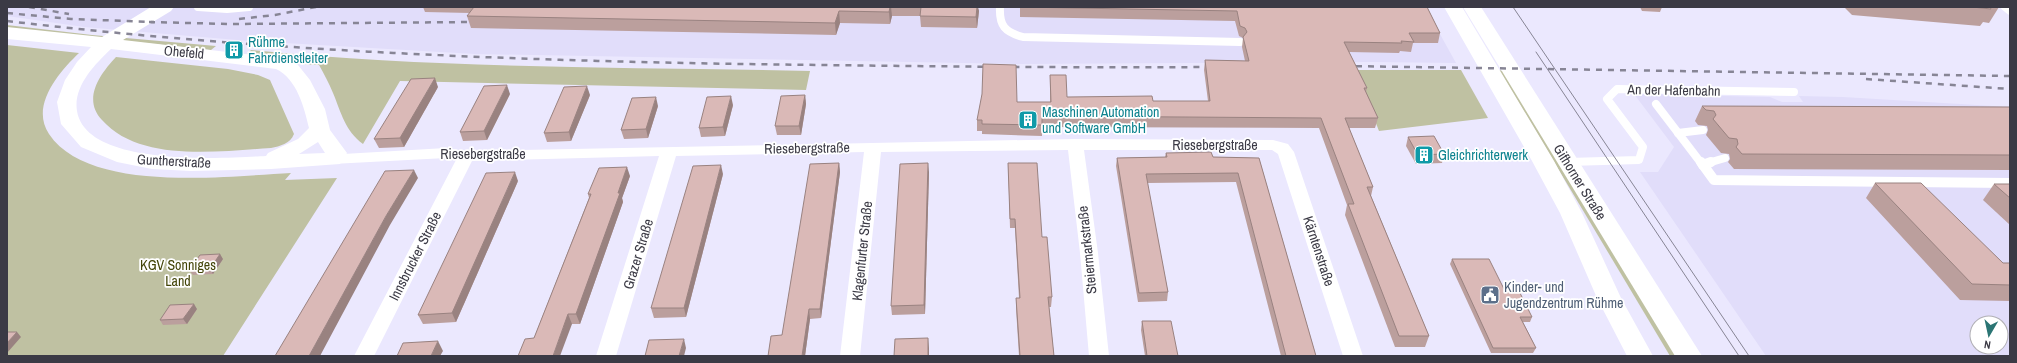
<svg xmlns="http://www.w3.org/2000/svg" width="2017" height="363" viewBox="0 0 2017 363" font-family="'Archivo Narrow',sans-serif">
  <rect width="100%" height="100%" fill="#ebe8fe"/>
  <g fill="#e1ddfa" fill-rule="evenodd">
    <polygon points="7,7 1425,7 1456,63 1373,62 1019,64 475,54 249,41 84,27 7,16"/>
    <path d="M1634,94L1770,97L1782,102H1803L1799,96L1843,97L2010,107V356H1766L1640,172H1658L1674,147ZM1977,323H2001V347H1977Z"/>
  </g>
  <g fill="#bfc1a2">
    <polygon points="7,25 92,35 216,46 211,50 7,29"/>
    <path d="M7,45L79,53C59,72 30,106 49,134C89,194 227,176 291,173L285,180L337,178L223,356H7Z"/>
    <path d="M251,50C437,69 624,67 810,71L806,90L400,81L363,144C345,131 341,112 333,93C329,83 324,74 319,65L302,64L281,57L247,54Z"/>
    <path d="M116,57L228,69L258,75L270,80L294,134C290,144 280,146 271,148C219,151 140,163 102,120C82,99 100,74 116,57Z"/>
    <polygon points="1355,70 1461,70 1488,118 1379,131"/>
    <polygon points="1499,70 1503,71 1676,356 1670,356"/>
  </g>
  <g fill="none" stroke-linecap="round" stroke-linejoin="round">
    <g stroke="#fff" stroke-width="8">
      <polyline points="198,7 227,9 249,7"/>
      <path d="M1000,7C999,26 1005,32 1023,37L1240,42"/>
      <polyline points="2005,7 2010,11"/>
      <polyline points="1656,104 1701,163"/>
      <polyline points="1678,133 1703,130"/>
      <polyline points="1568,162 1639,160 1643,147 1607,99 1617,89 1794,92"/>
      <polyline points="1708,163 1725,158"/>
    </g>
    <g stroke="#fff" stroke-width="10">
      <polyline points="1701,162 1714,180 2010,183"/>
      <polyline points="1703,165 1711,162"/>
    </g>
    <polygon fill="#fff" fill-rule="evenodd" points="1075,139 1273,140 1288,144 1294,152 1363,356 1343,356 1278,154 1272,150 1084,150 1098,253 1109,356 1089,356 1080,253 1068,150 881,152 860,356 840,356 864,152 676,156 616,356 596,356 659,156 472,161 374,356 354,356 456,160 446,158 332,164 326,163 324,159 326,155 446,148 466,151"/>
    <g fill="#fff" fill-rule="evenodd">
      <path d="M151,7H174L171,11L123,40L280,58L298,65L310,80L325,109L330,130L347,153L340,164L271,169L191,171L152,169L117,162L81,147L61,124L57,102L65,80L77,62L91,47L7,39V27L102,37ZM111,49L276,69C297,79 304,107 309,128L298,139L268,153L266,156C225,158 86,168 77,111C73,87 94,65 111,49ZM318,142L325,153L299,154Z"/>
      <polygon points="1444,7 1462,7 1554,161 1582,213 1621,298 1653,356 1627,356 1597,298 1560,213 1532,161"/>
      <polygon points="1463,7 1481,7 1702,356 1675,356"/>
    </g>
    <g stroke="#878595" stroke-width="1">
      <polyline points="1513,7 1749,356"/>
      <polyline points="1536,52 1739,356"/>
    </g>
    <g stroke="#878595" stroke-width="2.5" stroke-dasharray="6 6" stroke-linecap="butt">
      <polyline points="29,7 69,14"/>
      <polyline points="7,13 71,19 154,22"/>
      <polyline points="239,19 275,15 316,7"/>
      <path d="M7,21C251,50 495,60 740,64C898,66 1056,68 1214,67"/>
      <polyline points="149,22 230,24 475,22"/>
      <polyline points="1344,66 2010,76"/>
      <polyline points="1866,79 2010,89"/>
    </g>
  </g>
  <g fill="#bb9f9d">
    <polygon points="423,7 977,7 979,11 977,28 921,27 920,16 892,16 890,24 840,23 836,35 471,28 467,16 470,13 425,12"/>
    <polygon points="1020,7 1427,7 1440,33 1438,43 1413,43 1411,52 1400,51 1399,53 1349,52 1367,88 1366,92 1378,118 1375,128 1349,128 1373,187 1371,196 1429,336 1425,347 1395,347 1345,215 1347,205 1319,128 1042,127 1042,136 982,134 982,131 977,131 977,120 1017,102 1050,102 1050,75 1067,97 1153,101 1208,101 1204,70 1205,60 1245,61 1242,47 1243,38 1239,36 1235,21 1020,17"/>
    <polygon points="1640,7 1662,7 1660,12 1642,11"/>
    <polygon points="1844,7 1999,7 1989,23 1983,22 1980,26 1852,15"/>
    <polygon points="438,87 404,147 379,148 374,139"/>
    <polygon points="510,94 487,140 463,141 460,132"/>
    <polygon points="590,95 571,141 547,142 544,133"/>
    <polygon points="805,95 806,104 801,135 777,135 775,126"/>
    <polygon points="733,105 725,136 701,137 699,128"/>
    <polygon points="658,106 648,138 624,139 621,130"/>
    <polygon points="1702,106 2010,107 2010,170 1734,169 1728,162 1730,159 1729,154 1721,153 1706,135 1708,130 1707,126 1698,125 1695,121"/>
    <polygon points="1408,137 1444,154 1442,163 1416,164 1406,146"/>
    <polygon points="1166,153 1213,157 1259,158 1316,356 1281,356 1236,182 1147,183 1168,292 1167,301 1138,302 1116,166 1117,158 1165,157"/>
    <polygon points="839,163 840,172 821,318 810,319 805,356 782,335"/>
    <polygon points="1008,163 1042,237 1052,297 1051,307 1049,307 1054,356 1019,356 1016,308 1016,298 1019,298 1015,228 1010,228"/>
    <polygon points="929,172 925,314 892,315 891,306"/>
    <polygon points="723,174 686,317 654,318 651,308"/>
    <polygon points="630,176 622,198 623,202 580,324 572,324 534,338 589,198 588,194"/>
    <polygon points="518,181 456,322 423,324 418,315"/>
    <polygon points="1875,183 2003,263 2010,263 2010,301 1960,300 1866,198"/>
    <polygon points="1994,184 2010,184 2010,225 1983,200"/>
    <polygon points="223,259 213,274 193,275 189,270"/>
    <polygon points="1452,259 1505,291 1532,317 1530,322 1523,322 1536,348 1533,353 1491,353 1450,264"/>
    <polygon points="197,309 187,324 163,325 160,320"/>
    <polygon points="1142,321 1178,356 1145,356 1141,330"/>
  </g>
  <g fill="#998280">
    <polygon points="890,7 891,7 892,16 890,24 889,12"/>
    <polygon points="977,7 978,7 979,11 977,28 976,17"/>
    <polygon points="839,11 840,23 836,35 835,23"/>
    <polygon points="435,78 438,87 404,147 400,138"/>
    <polygon points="507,85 510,94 487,140 484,131"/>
    <polygon points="587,86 590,95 571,141 569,132"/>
    <polygon points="805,95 806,104 801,135 799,126"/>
    <polygon points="731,96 733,105 725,136 723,127"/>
    <polygon points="656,97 658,106 648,138 646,129"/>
    <polygon points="839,163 840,172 821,318 820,309"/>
    <polygon points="928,163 929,172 925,314 924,305"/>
    <polygon points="721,165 723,174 686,317 684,308"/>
    <polygon points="627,167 630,176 622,198 623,202 580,324 576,314 618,193"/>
    <polygon points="414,170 418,178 390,225 320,356 309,356 386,216"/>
    <polygon points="515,172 518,181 456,322 452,313"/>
    <polygon points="220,254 223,259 213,274 210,269"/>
    <polygon points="194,304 197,309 187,324 183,319"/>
    <polygon points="809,309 810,319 805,356 802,356"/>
    <polygon points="568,314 572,324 560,356 553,356"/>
    <polygon points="17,332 21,337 7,353 7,343"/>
    <polygon points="928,338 929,348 929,356 928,356"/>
    <polygon points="684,339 686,348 684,356 679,356"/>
    <polygon points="438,341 443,351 440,356 431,356"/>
  </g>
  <g fill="#dab9b7" stroke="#998280">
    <polygon points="474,7 890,7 889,12 839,11 835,23 467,16"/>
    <polygon points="921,7 977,7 976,17 920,16"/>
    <polygon points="1020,7 1427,7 1440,33 1409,33 1414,42 1401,41 1402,43 1344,42 1367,88 1364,88 1378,118 1345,118 1373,187 1367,187 1429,336 1399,336 1348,204 1354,204 1321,118 1042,116 1042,125 982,124 982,120 977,120 982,94 983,64 1016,65 1017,102 1051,102 1050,75 1066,75 1067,97 1152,96 1153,101 1210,101 1205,60 1249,61 1243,37 1247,32 1245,28 1240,26 1237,11"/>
    <polygon points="1972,7 1990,7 1991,9"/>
    <polygon points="435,78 400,138 374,139 411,79"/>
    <polygon points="507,85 484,131 460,132 484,86"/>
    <polygon points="587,86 569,132 544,133 564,87"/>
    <polygon points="805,95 799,126 775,126 781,96"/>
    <polygon points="731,96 723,127 699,128 707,97"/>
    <polygon points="656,97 646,129 621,130 632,98"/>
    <polygon points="1702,106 2010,107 2010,155 1742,154 1736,147 1738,144 1737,139 1729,138 1713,119 1716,115 1714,111 1706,110"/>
    <polygon points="1434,136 1444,154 1418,155 1408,137"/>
    <polygon points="1211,152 1213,157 1259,158 1316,356 1286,356 1238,173 1146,174 1168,292 1139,293 1117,158 1167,157 1166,153"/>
    <polygon points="839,163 820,309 809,309 802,356 768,356 771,336 782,335 810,164"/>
    <polygon points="928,163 924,305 891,306 900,164"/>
    <polygon points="1008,163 1037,163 1042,237 1047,237 1052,297 1048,297 1054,356 1020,356 1016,298 1020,298 1017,252 1015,219 1010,219"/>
    <polygon points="721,165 684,308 651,308 693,166"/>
    <polygon points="627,167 618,193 620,193 576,314 568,314 553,356 518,356 525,339 534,338 591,194 588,194 599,168"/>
    <polygon points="414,170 386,216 309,356 275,356 385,171"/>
    <polygon points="515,172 452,313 418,315 486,173"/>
    <polygon points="1875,183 1921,183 2003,263 2010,263 2010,285 1972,284"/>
    <polygon points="1994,184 2010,184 2010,198"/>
    <polygon points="220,254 210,269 189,270 200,255"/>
    <polygon points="1452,259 1489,259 1505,291 1519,291 1532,317 1520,317 1536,348 1493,348"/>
    <polygon points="194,304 183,319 160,320 170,305"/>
    <polygon points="1142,321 1171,321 1178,356 1147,356"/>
    <polygon points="7,332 17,332 7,343"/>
    <polygon points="928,338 928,356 894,356 895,339"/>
    <polygon points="684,339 679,356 645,356 649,340"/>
    <polygon points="438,341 431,356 397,356 403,343"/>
  </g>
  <defs>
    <g id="building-square" transform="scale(1)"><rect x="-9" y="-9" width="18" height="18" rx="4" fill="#0f9aa8" stroke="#fff"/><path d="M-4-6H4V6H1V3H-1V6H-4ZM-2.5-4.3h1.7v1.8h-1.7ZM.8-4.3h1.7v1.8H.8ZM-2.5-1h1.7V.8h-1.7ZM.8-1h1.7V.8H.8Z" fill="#fff"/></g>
    <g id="civic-square" transform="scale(1)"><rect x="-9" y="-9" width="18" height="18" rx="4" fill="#5c6f8a" stroke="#fff"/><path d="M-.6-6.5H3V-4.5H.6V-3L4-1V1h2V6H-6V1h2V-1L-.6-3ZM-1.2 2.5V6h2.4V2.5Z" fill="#fff"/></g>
  </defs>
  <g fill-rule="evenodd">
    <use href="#building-square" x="234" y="50"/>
    <use href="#building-square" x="1028" y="120"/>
    <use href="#building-square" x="1424" y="155"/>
    <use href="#civic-square" x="1490" y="295"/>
  </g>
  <g text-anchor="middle" stroke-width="3.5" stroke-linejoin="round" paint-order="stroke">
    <g font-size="14" fill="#0d838f" stroke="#fff" text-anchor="start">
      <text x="248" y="47">Rühme<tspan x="248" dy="16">Fahrdienstleiter</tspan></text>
      <text x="1042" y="117">Maschinen Automation<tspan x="1042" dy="16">und Software GmbH</tspan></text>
      <text x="1438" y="160">Gleichrichterwerk</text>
    </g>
    <g font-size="14" fill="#3b3a45" stroke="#fff">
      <text transform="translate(184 52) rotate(5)" y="5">Ohefeld</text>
      <text transform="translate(1674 90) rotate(1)" y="5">An der Hafenbahn</text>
      <text x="1215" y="150">Riesebergstraße</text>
      <text transform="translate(807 148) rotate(-1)" y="5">Riesebergstraße</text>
      <text x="483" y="159">Riesebergstraße</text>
      <text transform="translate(174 161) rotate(3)" y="5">Guntherstraße</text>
      <text transform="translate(1580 182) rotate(58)" y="5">Gifhorner Straße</text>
      <text transform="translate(1087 250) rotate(-96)" y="5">Steiermarkstraße</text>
      <text transform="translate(862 251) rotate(-84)" y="5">Klagenfurter Straße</text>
      <text transform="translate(1319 251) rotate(72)" y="5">Kärntenstraße</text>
      <text transform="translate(638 254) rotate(-73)" y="5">Grazer Straße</text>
      <text transform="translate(415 256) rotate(-63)" y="5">Innsbrucker Straße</text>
    </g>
    <g font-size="14" fill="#434508" stroke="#fff">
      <text x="178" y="270">KGV Sonniges<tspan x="178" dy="16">Land</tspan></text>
    </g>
    <g font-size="14" fill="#4e5e75" stroke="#fff" text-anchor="start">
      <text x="1504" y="292">Kinder- und<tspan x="1504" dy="16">Jugendzentrum Rühme</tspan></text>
    </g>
  </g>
  <rect width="2017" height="363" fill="none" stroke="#3b3a45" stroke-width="16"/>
  <g transform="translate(1989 335) rotate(189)"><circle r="19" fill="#ffffff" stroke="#b1b0b5"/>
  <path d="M0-3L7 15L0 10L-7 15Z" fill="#2b7574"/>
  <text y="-6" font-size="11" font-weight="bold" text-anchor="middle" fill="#3b3a45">N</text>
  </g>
</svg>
